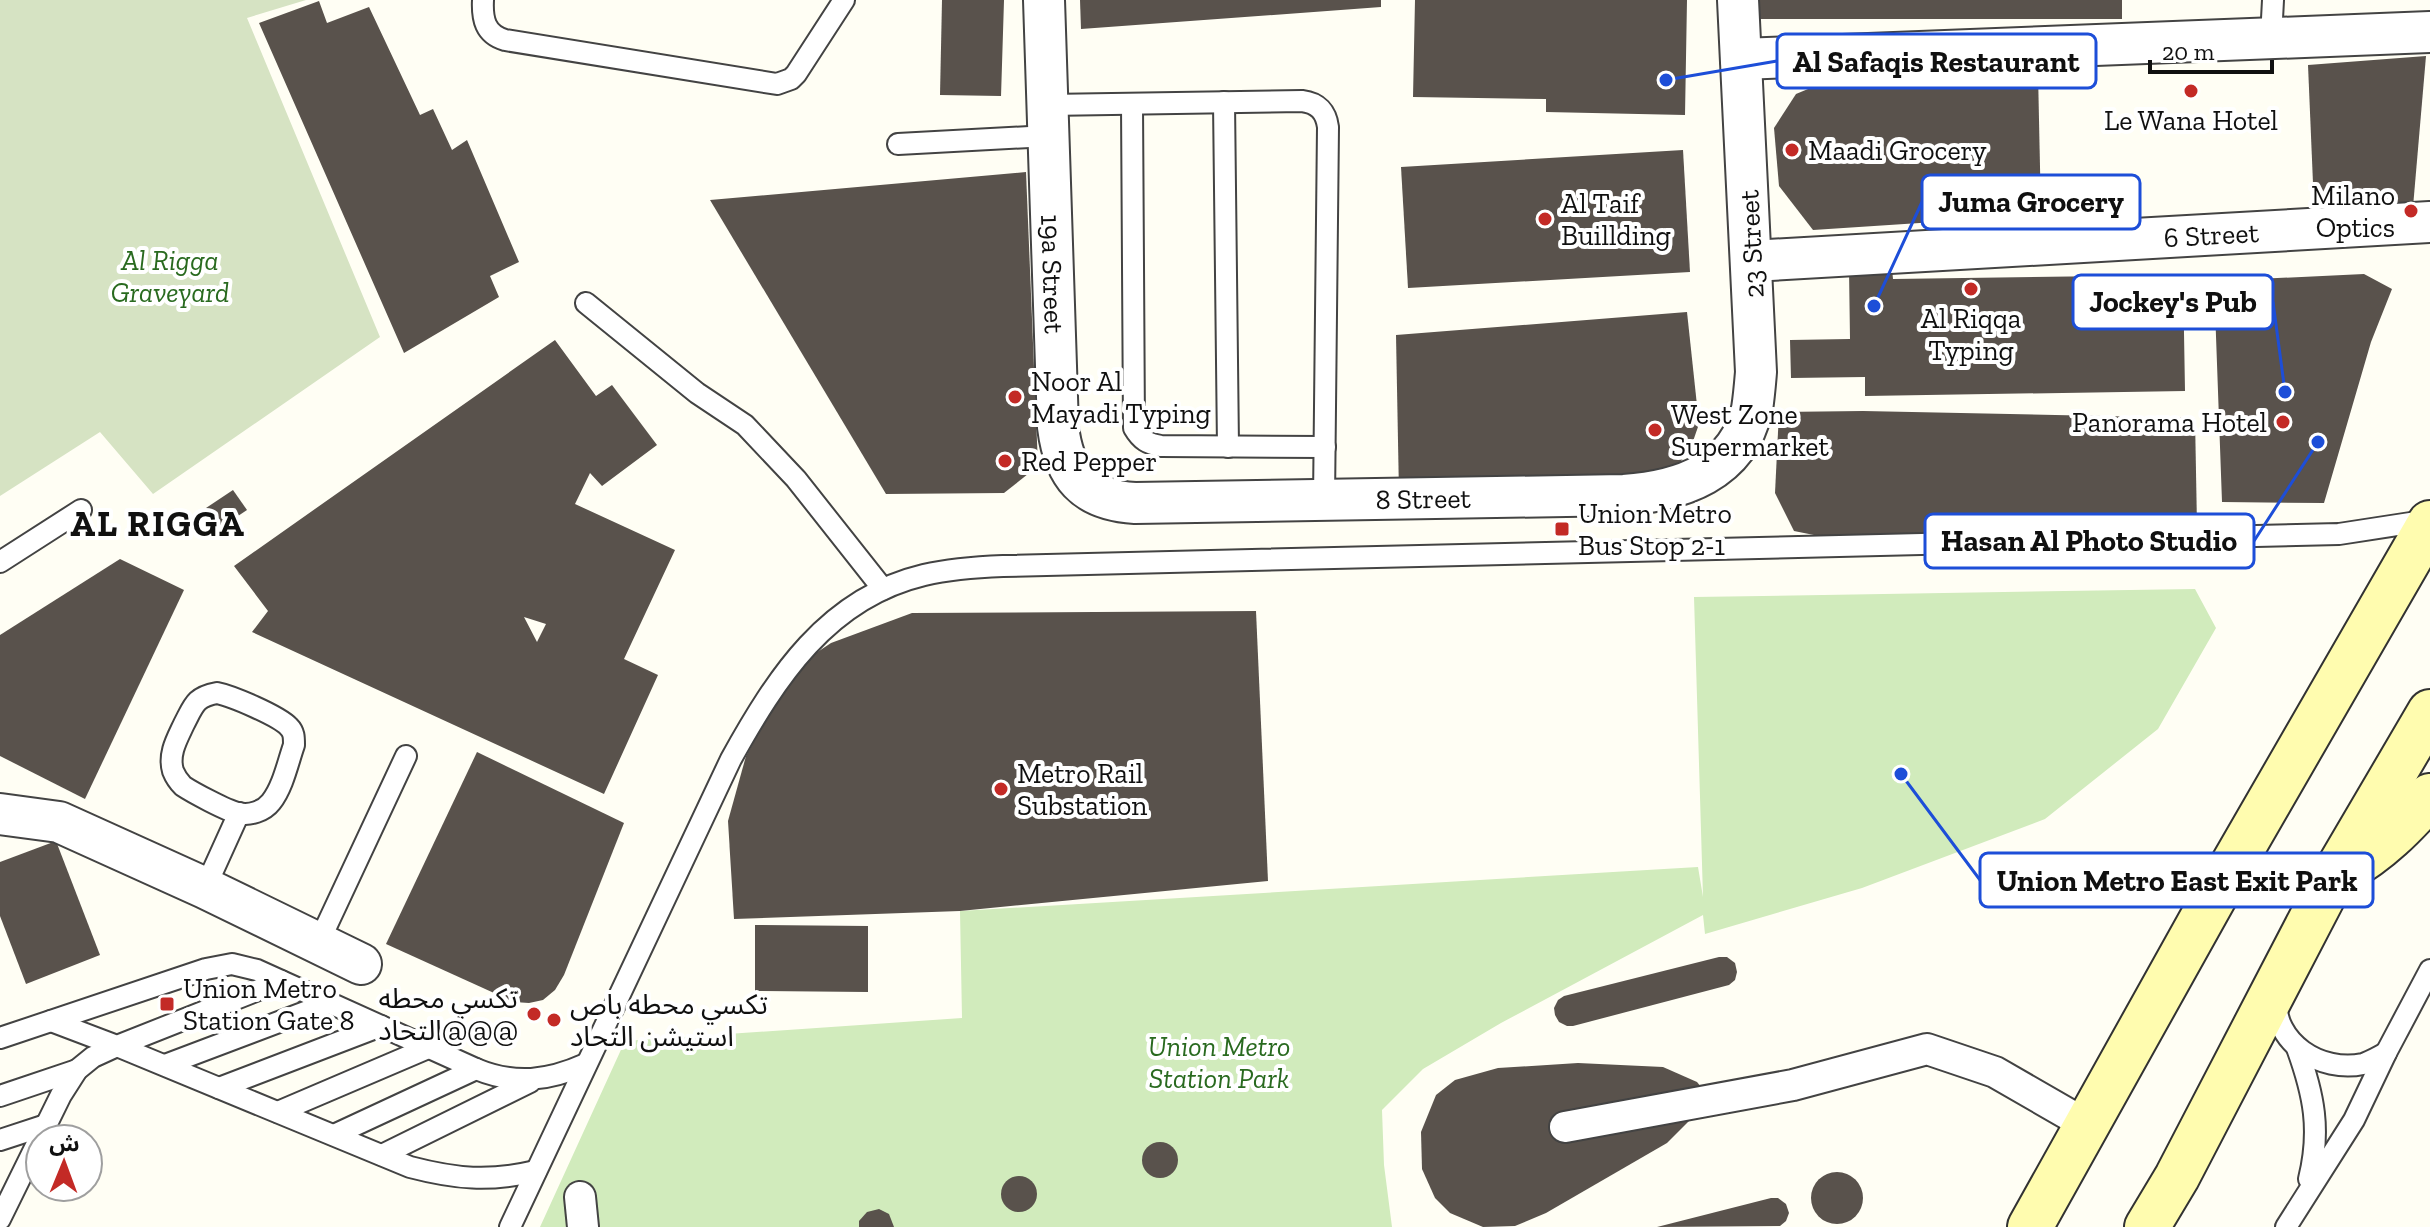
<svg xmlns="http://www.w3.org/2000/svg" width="2430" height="1227" viewBox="0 0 2430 1227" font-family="'Zilla Slab','Noto Sans Arabic',serif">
  <rect width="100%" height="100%" fill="#fffef4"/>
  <polygon fill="#d1ebbc" points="2195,589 2216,628 2158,729 2045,819 1862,888 1705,934 1703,915 1501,1023 1423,1069 1382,1110 1384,1165 1392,1227 540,1227 625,1041 962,1018 960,911 1698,867 1703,897 1694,597"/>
  <polygon fill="#d6e3c3" points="0,0 306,0 247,18 380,337 153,494 100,432 0,496"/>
  <g fill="#59524c" fill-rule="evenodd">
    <polygon points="942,0 1004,0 1001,96 940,95"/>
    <polygon points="1080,0 1381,0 1381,7 1081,29"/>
    <polygon points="1415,0 1687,0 1685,115 1546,112 1546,99 1413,97"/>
    <rect x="1757" y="0" width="365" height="19"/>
    <polygon points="319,1 327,23 369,7 420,115 433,109 452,150 467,140 519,262 490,276 499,297 404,353 259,23"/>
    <polygon points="2426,56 2413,207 2314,207 2308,65"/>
    <polygon points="2038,72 2041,215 1813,230 1779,186 1774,128 1796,94 1820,84"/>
    <polygon points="1683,150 1690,272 1408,288 1401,167"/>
    <polygon points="1026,172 1038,466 1004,493 886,494 710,200"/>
    <polygon points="1849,269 1892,269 1893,279 2183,275 2185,391 1865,396 1865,377 1791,378 1790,340 1850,339"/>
    <polygon points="2364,274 2392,289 2371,342 2324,503 2222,502 2214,281"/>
    <polygon points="1687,312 1699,424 1691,447 1672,474 1399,494 1396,335"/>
    <path d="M555,340L596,396L612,385L657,445L602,486L590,473L575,504L675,550L624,659L658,675L604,794L252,632L268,611L234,566ZM524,617L546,624L537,642Z"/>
    <polygon points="1863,411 2195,418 2197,526 1824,537 1794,531 1775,493 1779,412"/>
    <polygon points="233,490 247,510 214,532 200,512"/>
    <polygon points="120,559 184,590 85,799 0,756 0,635"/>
    <polygon points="1256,611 1268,881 960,911 734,919 728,821 746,756 776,700 801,663 831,643 912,613"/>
    <polygon points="477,752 624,823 564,975 555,990 543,1000 529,1003 514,1002 386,944"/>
    <polygon points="56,841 100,955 26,984 0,916 0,862"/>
    <polygon points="755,925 868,926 868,992 755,991"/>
    <polygon points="1719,957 1727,957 1735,963 1737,972 1735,980 1729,985 1573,1026 1567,1026 1559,1022 1555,1015 1554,1008 1558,1000 1564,996"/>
    <polygon points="1578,1063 1663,1067 1697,1082 1705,1092 1694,1116 1667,1143 1546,1213 1515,1226 1483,1227 1450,1213 1435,1198 1422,1169 1421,1132 1436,1095 1455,1080 1498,1068"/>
    <circle cx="1160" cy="1160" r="18"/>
    <circle cx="1837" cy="1198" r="26"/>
    <circle cx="1019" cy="1194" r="18"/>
    <polygon points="1771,1198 1778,1198 1786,1204 1789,1213 1786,1221 1780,1226 1657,1227"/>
    <polygon points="879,1209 889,1214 894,1227 859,1227 859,1221 867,1212"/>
  </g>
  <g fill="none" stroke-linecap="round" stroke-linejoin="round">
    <g stroke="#434343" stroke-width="24">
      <g id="service">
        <path d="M483,0C482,19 485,34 505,40L777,84L791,79L796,74L844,0"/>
        <polyline points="2271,38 2273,0"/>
        <polyline points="1224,102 1228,447"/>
        <path d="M1132,104L1134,428C1141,440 1148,444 1161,446L1325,447"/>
        <path d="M1048,105L1302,101C1318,103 1326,112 1328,127L1324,500"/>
        <polyline points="898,144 1048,136"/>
        <polyline points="586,303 697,393 745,425 796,479 883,589"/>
        <polyline points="0,562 81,510"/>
        <path d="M217,693C232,696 279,716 289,727C294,732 294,737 294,745C288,762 283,787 271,802C264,811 250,816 238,813C227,811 192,792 183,786C179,782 175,776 173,771C168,754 177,739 184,724C194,705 195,697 217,693Z"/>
        <polyline points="205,888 239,813"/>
        <polyline points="318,944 406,756"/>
        <path d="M2276,997C2273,1043 2321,1073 2363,1064C2370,1062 2378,1057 2386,1053"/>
        <polyline points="51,1021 117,1046 281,981"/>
        <path d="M0,1038L206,969L232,964L257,970L476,1069C515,1085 548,1081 586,1064"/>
        <path d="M2297,1048C2314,1095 2321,1130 2309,1179"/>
        <polyline points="165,1065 329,1003"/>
        <polyline points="219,1088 381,1026"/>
        <polyline points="0,1096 77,1070"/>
        <polyline points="278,1112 428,1048"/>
        <polyline points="334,1135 476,1069"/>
        <polyline points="0,1140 46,1125"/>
        <polyline points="382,1155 530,1082"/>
        <path d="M0,1219L61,1095L77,1070L93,1057L117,1046L410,1167C456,1179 489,1182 536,1171"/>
        <path d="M510,1227L731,759C776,678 827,598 924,575C950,569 977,567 1003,566L2339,534L2430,520"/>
        <polyline points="2286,1227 2354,1120 2386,1053 2430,970"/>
      </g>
    </g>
    <g stroke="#434343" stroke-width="34">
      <g id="pedestrian">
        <polyline points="1565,1127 1793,1085 1927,1049 1995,1072 2087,1125"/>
        <polyline points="580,1197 583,1227"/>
      </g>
    </g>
    <g stroke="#434343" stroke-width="44">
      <g id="minor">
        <path id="s1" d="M1044,0L1058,427C1064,475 1084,500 1135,503L1624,495C1681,491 1738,472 1752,409C1754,397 1755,384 1756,372L1738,0"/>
        <polyline points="1741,59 2430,32"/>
        <path id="s2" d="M1752,261L2430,222"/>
        <polyline points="0,814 59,822 205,888 361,964"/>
      </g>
    </g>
    <g stroke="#323232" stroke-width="48">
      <g id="secondary">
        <path d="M2344,871C2379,851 2404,826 2430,796"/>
        <polyline points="2030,1227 2213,899 2430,523"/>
        <polyline points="2147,1227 2177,1177 2332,879 2430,712"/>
      </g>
    </g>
    <use href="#service" stroke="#fff" stroke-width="20"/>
    <use href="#pedestrian" stroke="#fff" stroke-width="30"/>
    <use href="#minor" stroke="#fff" stroke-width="40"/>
    <use href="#secondary" stroke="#fffcaf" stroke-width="44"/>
  </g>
  <g fill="#c32a26" stroke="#fff" stroke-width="3">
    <circle cx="2191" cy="91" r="8"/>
    <circle cx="1792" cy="150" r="8"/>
    <circle cx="2411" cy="211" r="8"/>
    <circle cx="1545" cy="219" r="8"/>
    <circle cx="1971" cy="289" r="8"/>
    <circle cx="1015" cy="397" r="8"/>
    <circle cx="2283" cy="422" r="8"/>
    <circle cx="1655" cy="430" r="8"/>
    <circle cx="1005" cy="461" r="8"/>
    <rect x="1554" y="521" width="16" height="16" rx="4"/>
    <circle cx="1001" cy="789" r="8"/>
    <rect x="159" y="996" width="16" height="16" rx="4"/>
    <circle cx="534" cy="1014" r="8"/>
    <circle cx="554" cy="1020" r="8"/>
  </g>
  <g text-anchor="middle" stroke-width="8" stroke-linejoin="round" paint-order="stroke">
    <g font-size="28" fill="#101010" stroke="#fff" text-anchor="start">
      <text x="2191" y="130" text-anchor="middle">Le Wana Hotel</text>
      <text x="1808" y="160">Maadi Grocery</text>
      <text x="2395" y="205" text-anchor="end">Milano<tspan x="2395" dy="32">Optics</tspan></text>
      <text x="1561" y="213">Al Taif<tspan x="1561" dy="32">Buillding</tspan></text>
      <text x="1971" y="328" text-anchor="middle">Al Riqqa<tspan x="1971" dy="32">Typing</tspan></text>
      <text x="1031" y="391">Noor Al<tspan x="1031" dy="32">Mayadi Typing</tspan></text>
      <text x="1671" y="424">West Zone<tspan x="1671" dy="32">Supermarket</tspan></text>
      <text x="2267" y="432" text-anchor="end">Panorama Hotel</text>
      <text x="1021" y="471">Red Pepper</text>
      <text x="1578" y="523">Union Metro<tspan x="1578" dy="32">Bus Stop 2-1</tspan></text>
      <text x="1017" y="783">Metro Rail<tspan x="1017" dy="32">Substation</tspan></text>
      <text x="183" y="998">Union Metro<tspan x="183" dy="32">Station Gate 8</tspan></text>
      <text x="518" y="1008" text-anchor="end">تكسي محطه<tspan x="518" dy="32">التحاد@@@</tspan></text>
      <text x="570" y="1014">تكسي محطه باص<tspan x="570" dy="32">استيشن التحاد</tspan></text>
    </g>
    <g font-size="28" fill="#101010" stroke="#fff">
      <text dy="10" stroke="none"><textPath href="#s2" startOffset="460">6 Street</textPath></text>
      <text transform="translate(1751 244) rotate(-93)" y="10">23 Street</text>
      <text dy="10" stroke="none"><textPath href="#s1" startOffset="274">19a Street</textPath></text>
      <text dy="10" stroke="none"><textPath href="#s1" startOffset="836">8 Street</textPath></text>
    </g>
    <g font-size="28" font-style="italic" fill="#296a1f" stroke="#fff">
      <text x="170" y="270">Al Rigga<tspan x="170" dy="32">Graveyard</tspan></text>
      <text x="1219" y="1056">Union Metro<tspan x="1219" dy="32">Station Park</tspan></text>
    </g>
    <g font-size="36" font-weight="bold" letter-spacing="2" fill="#101010" stroke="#fff">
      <text x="158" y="536">AL RIGGA</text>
    </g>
  </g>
  <path fill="none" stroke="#1d4ed8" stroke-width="3" d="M1666 80L1777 61M1874 306L1922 202M2285 392L2273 302M2318 442L2254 541M1901 774L1980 880"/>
  <g fill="#1d4ed8" stroke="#fff" stroke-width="3">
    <circle cx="1666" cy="80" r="8"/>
    <circle cx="1874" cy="306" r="8"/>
    <circle cx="2285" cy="392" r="8"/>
    <circle cx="2318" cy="442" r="8"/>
    <circle cx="1901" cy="774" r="8"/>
  </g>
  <g fill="#fff" stroke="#1d4ed8" stroke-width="3">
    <rect x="1777" y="34" width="319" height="54" rx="8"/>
    <rect x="1922" y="175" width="218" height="54" rx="8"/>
    <rect x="2073" y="275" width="200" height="54" rx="8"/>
    <rect x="1925" y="514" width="329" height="54" rx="8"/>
    <rect x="1980" y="853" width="393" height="54" rx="8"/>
  </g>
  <g font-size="30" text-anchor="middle" font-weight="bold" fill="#101010">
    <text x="1936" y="72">Al Safaqis Restaurant</text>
    <text x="2031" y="212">Juma Grocery</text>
    <text x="2173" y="312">Jockey's Pub</text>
    <text x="2089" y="551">Hasan Al Photo Studio</text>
    <text x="2177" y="891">Union Metro East Exit Park</text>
  </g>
  <g transform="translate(64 1163) rotate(1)"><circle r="38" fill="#ffffff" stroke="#9f9f9f" stroke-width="2"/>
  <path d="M0-6L14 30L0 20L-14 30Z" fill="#c32a26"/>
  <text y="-12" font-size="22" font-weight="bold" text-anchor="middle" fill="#101010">ش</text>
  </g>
  <path d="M2150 60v12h122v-12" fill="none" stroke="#101010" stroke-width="4"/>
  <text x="2162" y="60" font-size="24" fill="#101010" stroke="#ffffff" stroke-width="6" paint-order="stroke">20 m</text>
</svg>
